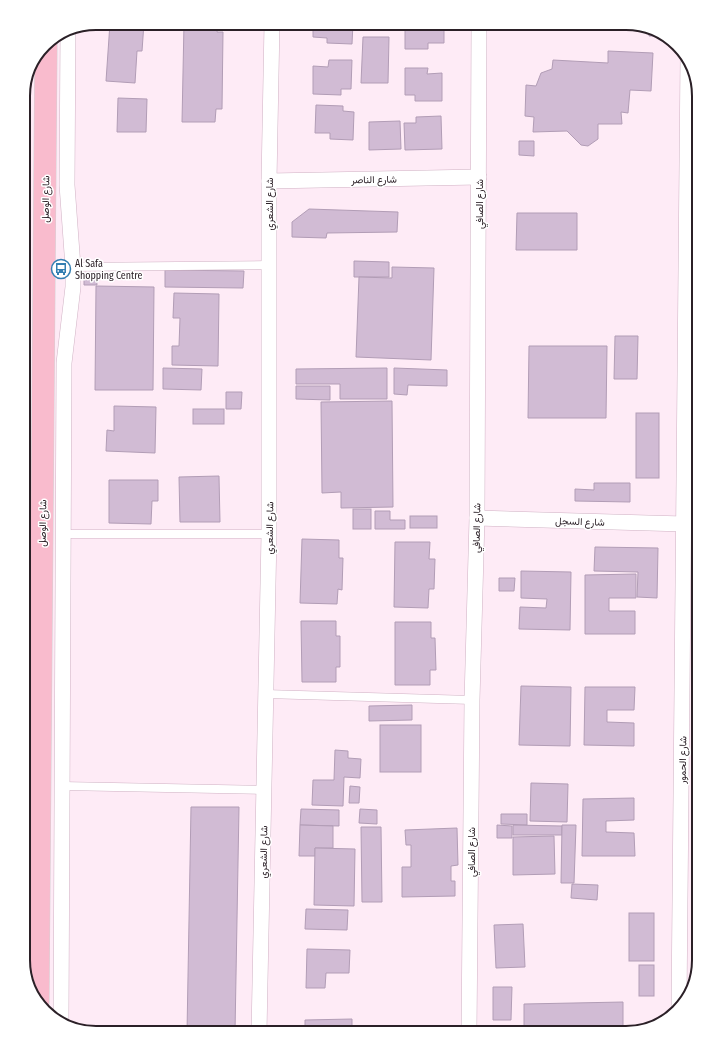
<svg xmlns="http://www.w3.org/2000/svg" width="722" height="1056" viewBox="0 0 722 1056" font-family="'Fira Sans Condensed',Vazirmatn,sans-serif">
  <rect width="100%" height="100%" fill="#feebf6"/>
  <g fill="#d1bbd4" stroke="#b29db6">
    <polygon points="110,23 144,23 142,51 137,51 135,83 106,81"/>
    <polygon points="184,23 218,23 217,32 223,32 222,109 216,109 215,122 182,122"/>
    <polygon points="313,23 353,23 352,44 327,43 327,38 313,37"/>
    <polygon points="405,23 444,23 444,43 428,43 428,49 405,49"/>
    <rect x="523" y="23" width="15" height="3"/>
    <polygon points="649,29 663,33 664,36 649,36"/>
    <polygon points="363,37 389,37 388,83 361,83"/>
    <polygon points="608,51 653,53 651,91 630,90 628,113 621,112 622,124 598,124 598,139 588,146 581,145 567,131 533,132 534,117 525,116 526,85 536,86 541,73 552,69 553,60 608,63"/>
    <polygon points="329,60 352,60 351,89 341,89 341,95 313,94 313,66 328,67"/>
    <polygon points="405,68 428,68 427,74 442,73 442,101 415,101 415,95 405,95"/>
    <polygon points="118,98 147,99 146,132 117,132"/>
    <polygon points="316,105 343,106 343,111 354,112 353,140 330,139 330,133 315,133"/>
    <polygon points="441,116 442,149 405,150 404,123 416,123 416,117"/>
    <polygon points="400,121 401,149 369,150 369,122"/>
    <polygon points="519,141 534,141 534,156 519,155"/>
    <polygon points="309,209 398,212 397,232 327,233 326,238 292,237 292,222"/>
    <polygon points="517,213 577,213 577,250 516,250"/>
    <polygon points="354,261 389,262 389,277 354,277"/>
    <polygon points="392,267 434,268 431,360 356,357 359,277 392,278"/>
    <polygon points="165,270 244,271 243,288 165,287"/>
    <polygon points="84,273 96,273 97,285 84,285"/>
    <polygon points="96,286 154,287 153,390 95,390"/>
    <polygon points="174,293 219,294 218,366 172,365 172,346 179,346 180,318 173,318"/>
    <polygon points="615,336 638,336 637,379 614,379"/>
    <polygon points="529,346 607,346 606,418 528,418"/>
    <polygon points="163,368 202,369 201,390 163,389"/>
    <polygon points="387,368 387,399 340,399 340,384 296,384 296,369"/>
    <polygon points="394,368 447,370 447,386 408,385 407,395 394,394"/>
    <polygon points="296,386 330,386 330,400 296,399"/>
    <polygon points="226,392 242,392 241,409 226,409"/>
    <polygon points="392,401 393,507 341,508 341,492 322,493 321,402"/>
    <polygon points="114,406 156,407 155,453 106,451 107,430 114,431"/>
    <rect x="193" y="409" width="31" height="15"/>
    <rect x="636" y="413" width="23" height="65"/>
    <polygon points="219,476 220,522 180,522 179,477"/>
    <polygon points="109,480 158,480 158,501 152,501 151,524 109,523"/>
    <polygon points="594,483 630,483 630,502 575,501 575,489 594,490"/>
    <rect x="353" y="509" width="18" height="20"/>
    <polygon points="375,511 390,511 390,520 405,520 405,529 375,529"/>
    <rect x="410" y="516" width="27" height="12"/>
    <polygon points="302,539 339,540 339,558 343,558 342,590 338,589 337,604 300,603"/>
    <polygon points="395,542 430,542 429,559 435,559 434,589 429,589 428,608 394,607"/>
    <polygon points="595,547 658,548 657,598 637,597 638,572 594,571"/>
    <polygon points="521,571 571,572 570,630 519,629 520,607 546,608 547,599 521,598"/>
    <polygon points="636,574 636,598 609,598 609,611 635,611 635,634 585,634 585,575"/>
    <polygon points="499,578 515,578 514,591 499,591"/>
    <polygon points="301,621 336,621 336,636 340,636 340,667 336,667 336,682 302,682"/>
    <polygon points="395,622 431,622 431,638 435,638 436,670 430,670 430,685 395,685"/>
    <polygon points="521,686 571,687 570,746 519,745"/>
    <polygon points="585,687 635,687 634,710 607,710 607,722 634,723 634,746 584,745"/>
    <polygon points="412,705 412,720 369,721 369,706"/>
    <rect x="380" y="725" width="41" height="47"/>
    <polygon points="335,750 348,751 348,758 361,759 360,778 344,777 343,806 312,805 313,780 334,780"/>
    <polygon points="531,783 568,784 567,822 530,821"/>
    <polygon points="350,786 360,787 359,803 349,803"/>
    <polygon points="634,798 634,820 606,821 606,832 634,833 635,856 582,856 583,799"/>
    <polygon points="191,807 239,807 235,1033 187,1033"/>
    <polygon points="301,809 339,810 339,826 300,825"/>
    <polygon points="360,809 377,810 377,824 359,823"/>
    <polygon points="501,814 527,814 527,825 501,824"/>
    <polygon points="300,825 333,826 333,848 315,848 315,856 299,856"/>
    <polygon points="497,825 512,826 512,838 497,838"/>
    <polygon points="513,825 562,826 562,835 513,835"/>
    <polygon points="562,825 576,825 574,883 561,883"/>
    <polygon points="361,827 381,827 382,902 362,902"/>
    <polygon points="457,828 458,865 451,866 451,881 455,881 455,896 402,897 402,867 411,867 411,845 406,845 405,830"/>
    <polygon points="554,836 555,874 513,875 513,837"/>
    <polygon points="315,848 355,849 354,906 314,905"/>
    <polygon points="572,884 598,885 597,900 571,898"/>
    <polygon points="306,909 348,910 347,930 305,929"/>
    <rect x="629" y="913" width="25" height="48"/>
    <polygon points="523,924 525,967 496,968 494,925"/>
    <polygon points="307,949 350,950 349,973 326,973 325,988 306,988"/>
    <rect x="639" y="965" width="15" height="31"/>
    <polygon points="493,987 512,987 511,1020 493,1020"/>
    <polygon points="623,1002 623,1033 524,1033 524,1004"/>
    <polygon points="352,1019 352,1033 305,1033 305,1020"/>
  </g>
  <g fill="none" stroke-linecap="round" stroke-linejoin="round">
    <g stroke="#d0b2c4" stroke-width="9">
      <g id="lane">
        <polyline points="73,267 269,265"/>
        <polyline points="65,534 269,534"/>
        <polyline points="265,694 472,700"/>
        <polyline points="62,786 264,790"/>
      </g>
    </g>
    <g stroke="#d0b2c4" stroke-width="16">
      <g id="street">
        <polyline points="269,181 479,177"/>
        <polyline points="477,518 684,524"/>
        <polyline points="679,1006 688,58"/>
        <polyline points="61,1024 64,363 73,287 73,267 67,185 68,29"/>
        <polyline points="259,1033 269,534 269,181 272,23"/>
        <polyline points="469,1033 472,700 477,518 479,23"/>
      </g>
    </g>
    <g stroke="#d5d2d4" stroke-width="23">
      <polyline id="primary" points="38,1002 46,43"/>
    </g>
    <use href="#lane" stroke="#fff" stroke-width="8"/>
    <use href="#street" stroke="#fff" stroke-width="15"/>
    <use href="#primary" stroke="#f9bbcd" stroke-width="22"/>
  </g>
  <defs>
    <g id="bus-ring" transform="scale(1)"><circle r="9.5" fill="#fff" stroke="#347fb2" stroke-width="1.5"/><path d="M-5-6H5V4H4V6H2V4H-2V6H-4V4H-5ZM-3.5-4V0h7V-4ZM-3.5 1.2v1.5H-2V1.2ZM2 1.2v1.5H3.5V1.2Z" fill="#347fb2"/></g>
  </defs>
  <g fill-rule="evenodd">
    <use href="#bus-ring" x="61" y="269"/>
  </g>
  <g text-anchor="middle" stroke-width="3" stroke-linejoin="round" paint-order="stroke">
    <g font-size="10" fill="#2b2027" stroke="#fff">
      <text transform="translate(374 179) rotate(-1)" y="4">شارع الناصر</text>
      <text transform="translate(45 199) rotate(-89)" y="4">شارع الوصل</text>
      <text transform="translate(269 204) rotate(-90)" y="4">شارع الشعري</text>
      <text transform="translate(479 204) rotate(-90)" y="4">شارع الصافي</text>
      <text transform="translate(580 521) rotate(2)" y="4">شارع السجل</text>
      <text transform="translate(42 523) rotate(-89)" y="4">شارع الوصل</text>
      <text transform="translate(269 528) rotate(-89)" y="4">شارع الشعري</text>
      <text transform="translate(476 528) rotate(-89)" y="4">شارع الصافي</text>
      <text transform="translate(682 760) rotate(-89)" y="4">شارع الحمور</text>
      <text transform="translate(263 852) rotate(-89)" y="4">شارع الشعري</text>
      <text transform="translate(471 852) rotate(-90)" y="4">شارع الصافي</text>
    </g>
    <g font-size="10" fill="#2b2027" stroke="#fff" text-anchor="start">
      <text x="75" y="267">Al Safa<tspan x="75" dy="12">Shopping Centre</tspan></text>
    </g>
  </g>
  <path d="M0 0H722V1056H0ZM96 30H626A66 66 0 0 1 692 96V960A66 66 0 0 1 626 1026H96A66 66 0 0 1 30 960V96A66 66 0 0 1 96 30Z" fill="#fff" fill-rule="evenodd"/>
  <path fill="none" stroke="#2b2027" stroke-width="2" d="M96 30H626A66 66 0 0 1 692 96V960A66 66 0 0 1 626 1026H96A66 66 0 0 1 30 960V96A66 66 0 0 1 96 30Z"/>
</svg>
